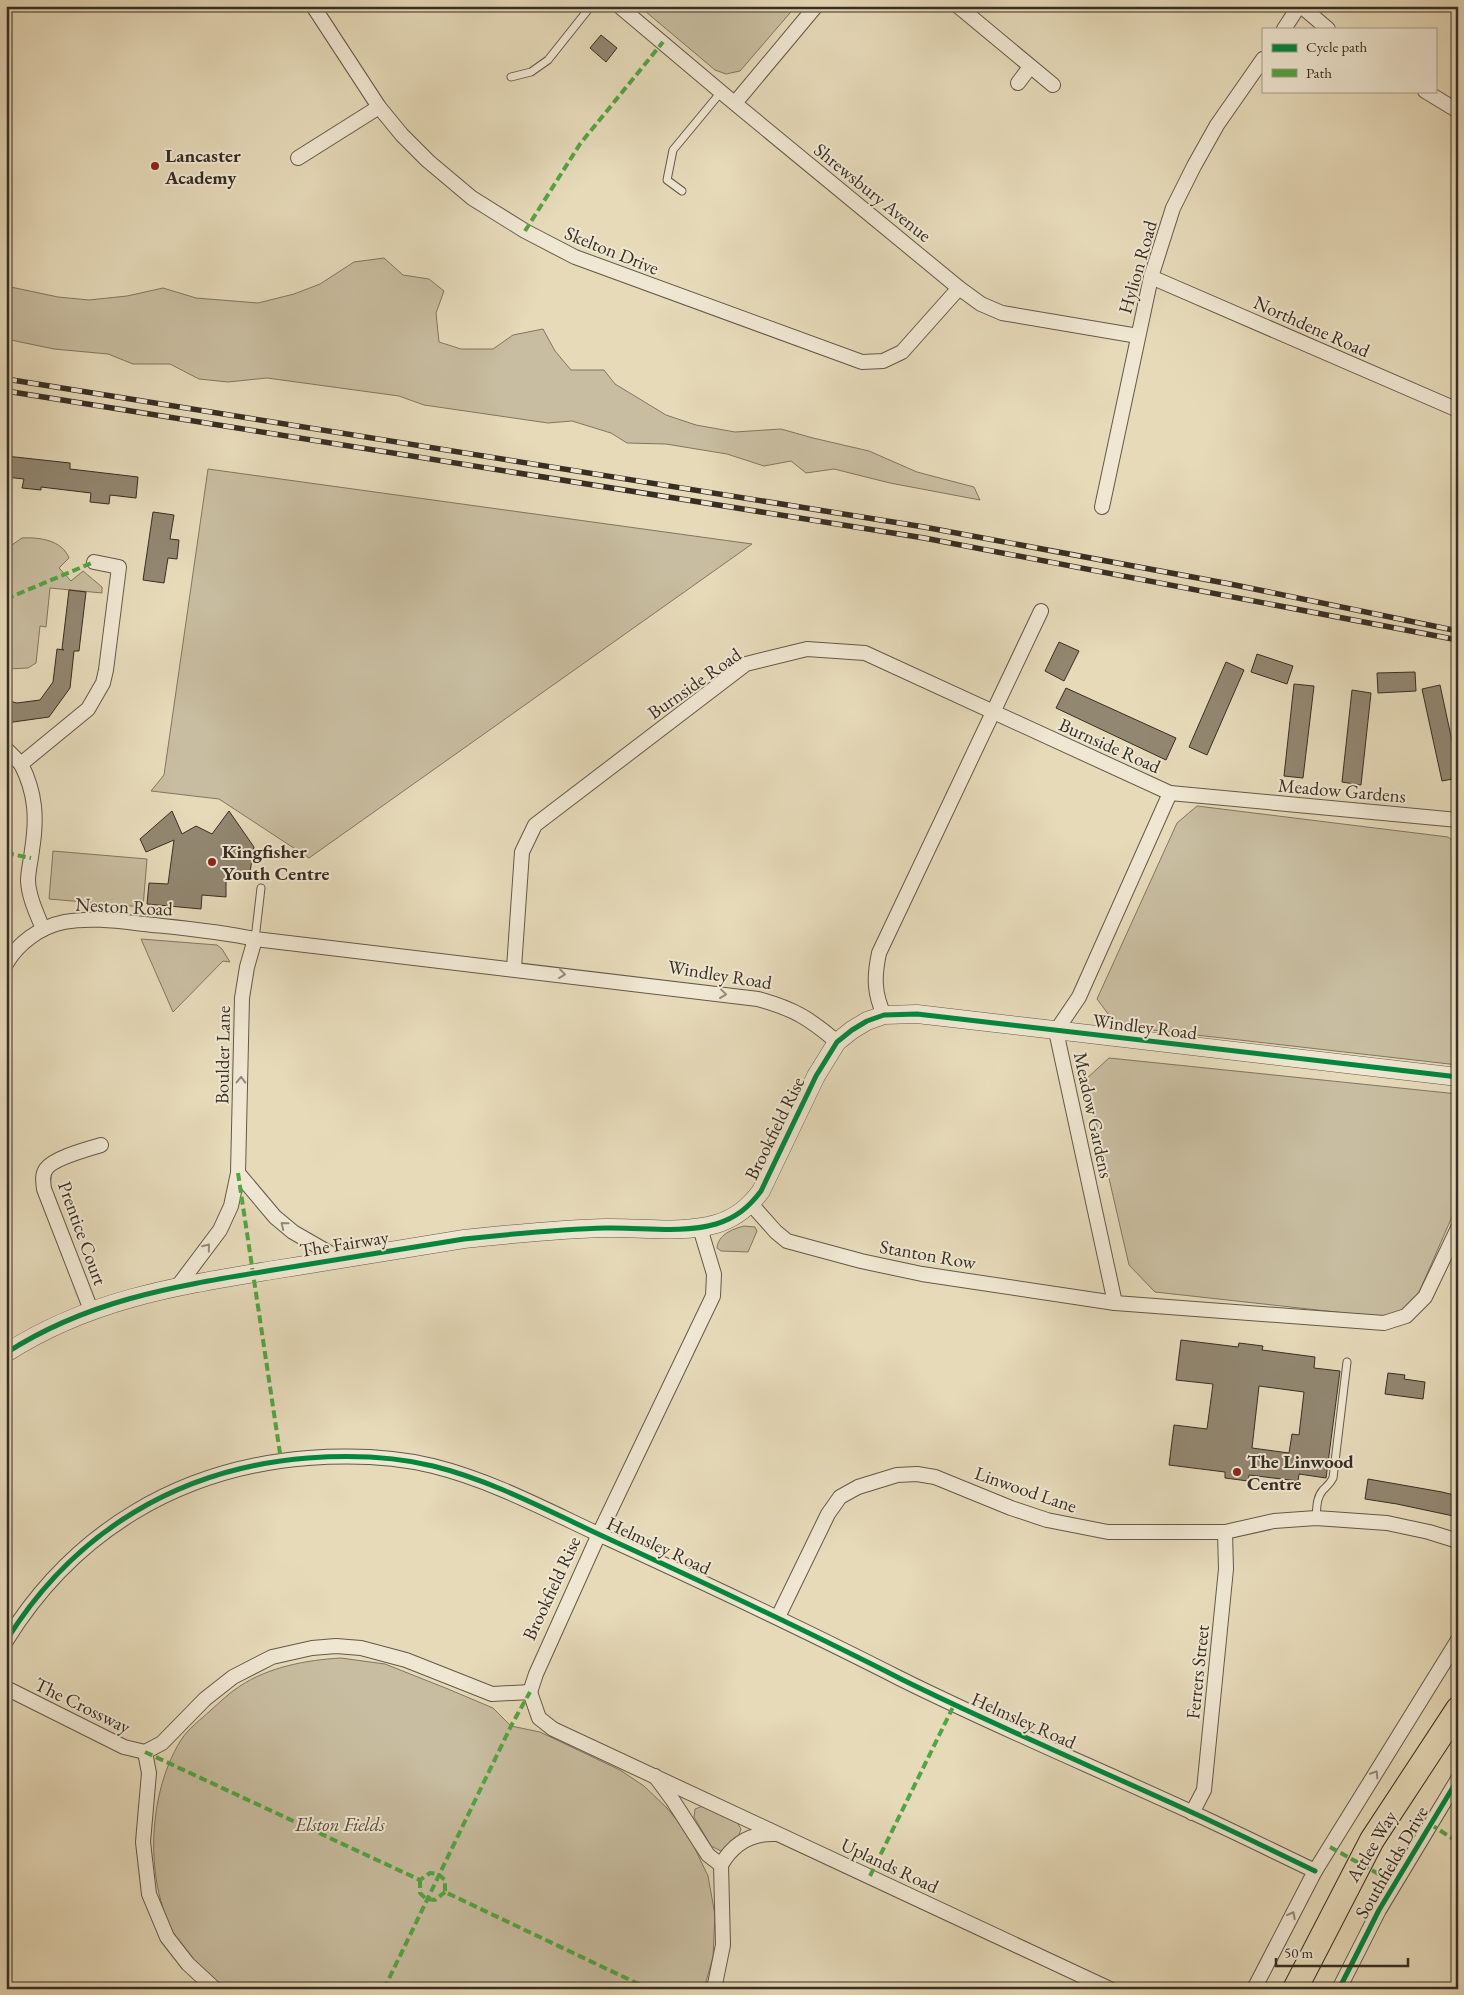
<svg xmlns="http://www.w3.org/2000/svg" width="1464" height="1995" viewBox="0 0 1464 1995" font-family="'EB Garamond',serif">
  <rect width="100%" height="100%" fill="#e6dab9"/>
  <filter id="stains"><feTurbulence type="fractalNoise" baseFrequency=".004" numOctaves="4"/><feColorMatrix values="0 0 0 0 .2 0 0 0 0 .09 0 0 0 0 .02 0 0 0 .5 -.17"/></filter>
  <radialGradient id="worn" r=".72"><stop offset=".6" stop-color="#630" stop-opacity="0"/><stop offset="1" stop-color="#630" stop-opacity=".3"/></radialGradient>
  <g fill="#c8bda0" stroke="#807662">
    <polygon points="639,6 796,6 740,71 726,74 715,70"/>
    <polygon points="384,258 403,275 429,279 444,291 436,313 439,342 461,349 493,349 513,335 543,329 555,351 571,370 604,370 615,384 666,415 696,425 735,432 781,429 813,438 869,451 917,472 974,487 980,500 890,483 834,469 806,473 791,461 764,466 727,454 666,444 627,443 611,433 572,421 548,423 424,405 399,396 267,378 228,382 199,379 170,364 133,364 108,354 54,349 6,339 6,286 58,297 89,300 127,296 163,288 196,298 258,303 294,294 320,284 354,262"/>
    <polygon points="208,469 752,544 309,858 219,799 151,791 164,775"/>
    <path d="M22,538C39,537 62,540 69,558L59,568L71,581L83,571L102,587V593L50,588L46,627L40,626L36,663L28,668L7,669L6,549Z"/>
    <polygon points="1197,806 1448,837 1458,845 1458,1065 1117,1026 1097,999 1177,823"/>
    <polygon points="53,851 147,859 143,907 49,899"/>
    <polygon points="141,939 217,945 222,949 230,962 223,961 173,1012"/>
    <path d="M1109,1058L1458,1094V1203L1420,1290C1406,1312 1405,1310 1381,1317L1155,1292L1129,1265L1086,1079Z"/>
    <path d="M744,1226L755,1227L757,1231L748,1252L721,1251L717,1248C718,1235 732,1229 744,1226Z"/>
    <path d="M341,1658L385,1664L448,1689L493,1708L511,1726L540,1732L620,1770L644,1786L667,1808L688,1834L708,1876L715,1915L713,1957L704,1989H225C211,1979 199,1969 188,1956C143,1901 144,1799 181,1740C188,1729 200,1720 210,1711C220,1702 229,1693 240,1686C269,1667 306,1660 341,1658Z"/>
    <polygon points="703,1806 737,1822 741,1829 739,1835 721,1851 711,1846 694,1817 695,1809"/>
  </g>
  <g fill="#928771" stroke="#372e23" fill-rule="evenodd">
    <polygon points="601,35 617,48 606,62 590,48"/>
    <polygon points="6,456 70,463 70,469 138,477 136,498 110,495 109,504 90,502 91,493 41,487 41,490 22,488 24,479 6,477"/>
    <polygon points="153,512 174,515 170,539 179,540 177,559 168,558 164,583 143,580"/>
    <polygon points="69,590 86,592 79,651 74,651 70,688 49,717 6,723 6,700 17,703 40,700 53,682 57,649 64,650 62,649"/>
    <polygon points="1059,642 1079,651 1064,681 1045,671"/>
    <polygon points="1257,654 1293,666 1287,684 1251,672"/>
    <polygon points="1226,662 1244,670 1207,755 1189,747"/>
    <polygon points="1415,672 1416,691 1378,693 1377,673"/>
    <polygon points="1294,684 1314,686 1303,778 1284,776"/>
    <polygon points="1440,685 1458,769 1458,778 1442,781 1422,689"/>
    <polygon points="1066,688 1176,738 1166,760 1056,708"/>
    <polygon points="1352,690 1371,693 1361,785 1342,782"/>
    <polygon points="172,811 182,834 196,826 212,834 229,811 254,847 250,872 226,870 226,897 202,895 201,909 147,904 149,883 168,884 174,840 146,852 140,839"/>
    <path d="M1181,1340L1238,1347L1239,1343L1263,1346L1262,1350L1315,1357L1314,1368L1340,1371L1326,1478L1299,1474L1298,1481L1249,1475L1248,1481L1225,1478V1472L1169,1465L1174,1425L1207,1429L1213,1384L1176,1380ZM1259,1386L1304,1392L1299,1435L1292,1434L1289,1453L1252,1448Z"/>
    <polygon points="1388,1373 1405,1375 1404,1379 1425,1382 1423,1399 1385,1394"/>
    <polygon points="1368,1479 1442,1492 1458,1496 1458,1517 1397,1504 1365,1499"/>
  </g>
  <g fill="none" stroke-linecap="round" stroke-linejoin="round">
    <g stroke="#635948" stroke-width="9">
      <g id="service">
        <polyline points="511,77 531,72 548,60 591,6"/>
        <polyline points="682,191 667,180 673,150 721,92"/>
        <polyline points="255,939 261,888"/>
        <path d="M1316,1518C1317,1508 1316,1498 1323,1490C1327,1486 1330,1484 1333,1478L1347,1362"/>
      </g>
    </g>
    <g stroke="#635948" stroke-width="16">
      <g id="minor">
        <polyline points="313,6 379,107 402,135 428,161 472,198 525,231 575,257 862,362 883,361 902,352 959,288"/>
        <polyline points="619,6 721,92 959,288 981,304 1002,313 1138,336"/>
        <polyline points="958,6 1053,85"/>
        <polyline points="1301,6 1328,29"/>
        <polyline points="1284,29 1299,6"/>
        <polyline points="1018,83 1030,67"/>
        <polyline points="1425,91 1458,111"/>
        <polyline points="735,103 816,6"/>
        <polyline points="298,158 379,107"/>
        <polyline points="1151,277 1458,410"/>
        <polyline points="1102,507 1151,277 1173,208 1194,166 1217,125 1263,59"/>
        <polyline points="6,749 21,764"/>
        <path d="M43,929C37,914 29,898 28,881C28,871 31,860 32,850C37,819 36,793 21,764L88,709L103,683L106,670L119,567L94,562"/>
        <polyline points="255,939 247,967 242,998 238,1173 275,1217 293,1232 340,1259"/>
        <path d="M6,964C18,943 40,927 64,922C90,917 118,921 144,924C182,928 218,931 255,939L758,999C794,1009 809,1018 837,1042"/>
        <polyline points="514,968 522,852 535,825 746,664 807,649 865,653 1170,793"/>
        <path d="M884,1015C874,993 874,977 879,953L1041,611"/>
        <polyline points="751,1204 776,1232 787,1241 861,1261 922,1274 1115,1303 1384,1323 1406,1316 1425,1297 1458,1228"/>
        <polyline points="178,1286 220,1230 231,1206 238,1173"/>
        <polyline points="1115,1303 1056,1031 1079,997 1170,793 1458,820"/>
        <path d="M91,1310L44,1189C43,1181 42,1175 46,1169C53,1158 88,1149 101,1145"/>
        <polyline points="778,1617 828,1514 840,1497 858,1487 897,1475 917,1474 935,1477 1011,1508 1047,1520 1108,1532 1225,1532 1274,1521 1316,1518 1387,1523 1429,1532 1458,1541"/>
        <path d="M6,1641C74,1531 180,1468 308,1458C350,1455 392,1456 433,1466C494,1481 552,1513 609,1539C707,1584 805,1630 901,1679C996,1726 1093,1767 1189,1811C1231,1830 1273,1851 1315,1871"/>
        <polyline points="6,1688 124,1747 145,1752"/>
        <polyline points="530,1692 536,1674 599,1534 713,1296 714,1274 700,1228"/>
        <polyline points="655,1776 672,1799 708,1855 721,1865 723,1945 714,1989"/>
        <polyline points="1192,1813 1204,1790 1226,1569 1225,1532"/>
        <path d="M721,1865C733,1844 751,1833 775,1834"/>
        <polyline points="215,1989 188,1964 167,1937 149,1894 143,1842 149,1773 145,1752 162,1743 205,1699 233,1677 272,1657 312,1648 336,1646 361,1648 406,1660 492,1694 530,1692 539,1718 553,1729 1110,1989"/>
        <polyline points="1254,1989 1315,1871 1458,1640"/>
        <polyline points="1339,1989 1379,1910 1458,1779"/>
      </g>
    </g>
    <g stroke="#635948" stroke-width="19">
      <path id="tertiary" d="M6,1353C90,1299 177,1286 273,1270C337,1260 401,1249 464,1239C511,1234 558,1229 606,1228C642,1227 681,1234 716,1224C736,1218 749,1207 761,1191L816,1076L837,1042L852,1030L867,1021L884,1015L917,1014L1458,1077"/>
    </g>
    <g stroke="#372e23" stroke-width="26">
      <polyline id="trunk" points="1295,1989 1372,1840 1458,1709"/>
    </g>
    <use href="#service" stroke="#efe7d2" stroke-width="7"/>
    <use href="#minor" stroke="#efe7d2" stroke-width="14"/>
    <use href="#tertiary" stroke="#efe7d2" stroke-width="18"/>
    <use href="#trunk" stroke="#e6dab9" stroke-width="24"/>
    <g stroke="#372e23" stroke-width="5.5">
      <g id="rail">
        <polyline points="6,379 924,527 1230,584 1458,631"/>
        <polyline points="6,391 924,538 1458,640"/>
      </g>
    </g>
    <use href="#rail" stroke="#efe7d2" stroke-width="4" stroke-dasharray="11" stroke-linecap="butt"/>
    <g stroke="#53a442" stroke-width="4" stroke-dasharray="8 4" stroke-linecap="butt">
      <polyline points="525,231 580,144 663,42"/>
      <polyline points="6,599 94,562"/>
      <polyline points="6,853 31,858"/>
      <polyline points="238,1173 281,1460"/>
      <polyline points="145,1752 420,1880 430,1873 438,1874 445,1880 445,1892 649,1989"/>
      <polyline points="1430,1824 1458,1842"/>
      <polyline points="1330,1847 1395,1883"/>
      <polyline points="870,1876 954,1705"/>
      <polyline points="420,1880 420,1893 426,1899 435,1900 445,1892"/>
      <polyline points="384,1989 511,1726 530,1692"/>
    </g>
    <g stroke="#efe7d2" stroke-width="8">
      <g id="cycleway">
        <path d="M6,1353C90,1299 177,1286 273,1270C337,1260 401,1249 464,1239C511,1234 558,1229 606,1228C642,1227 681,1234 716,1224C736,1218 749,1207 761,1191L816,1076L837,1042L852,1030L867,1021L884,1015L917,1014L1458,1077"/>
        <path d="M6,1641C74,1531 180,1468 308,1458C350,1455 392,1456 433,1466C494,1481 552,1513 609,1539C707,1584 805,1630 901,1679C996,1726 1093,1767 1189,1811C1231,1830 1273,1851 1315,1871"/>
        <polyline points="1339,1989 1379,1910 1458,1779"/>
      </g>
    </g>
    <use href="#cycleway" stroke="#00873e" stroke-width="5"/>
  </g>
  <defs><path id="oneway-chevron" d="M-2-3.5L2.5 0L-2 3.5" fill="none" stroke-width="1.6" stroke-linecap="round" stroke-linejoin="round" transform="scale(1.25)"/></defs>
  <g stroke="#938a7a">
    <use href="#oneway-chevron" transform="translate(562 974) rotate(7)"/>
    <use href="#oneway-chevron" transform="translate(723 994) rotate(7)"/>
    <use href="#oneway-chevron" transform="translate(241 1080) rotate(-89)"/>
    <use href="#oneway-chevron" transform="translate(284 1225) rotate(-141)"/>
    <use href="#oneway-chevron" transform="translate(207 1247) rotate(-51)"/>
    <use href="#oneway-chevron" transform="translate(1375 1774) rotate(-58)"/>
    <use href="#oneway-chevron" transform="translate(1292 1915) rotate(-62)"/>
  </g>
  <g fill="#8f2418" stroke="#efe7d2" stroke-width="2">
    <circle cx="155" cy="166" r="5"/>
    <circle cx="212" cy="862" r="5"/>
    <circle cx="1237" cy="1472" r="5"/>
  </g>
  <g text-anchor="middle" stroke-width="4" stroke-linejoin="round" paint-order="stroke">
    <g font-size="19" font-weight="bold" fill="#372e23" stroke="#efe7d2" text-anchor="start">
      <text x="165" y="162">Lancaster<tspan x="165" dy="22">Academy</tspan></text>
      <text x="222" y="858">Kingfisher<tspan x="222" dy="22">Youth Centre</tspan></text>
      <text x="1247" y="1468">The Linwood<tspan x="1247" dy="22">Centre</tspan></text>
    </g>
    <g font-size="19" fill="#372e23" stroke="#efe7d2">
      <text transform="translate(873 192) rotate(39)" y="7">Shrewsbury Avenue</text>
      <text transform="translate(612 250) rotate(22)" y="7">Skelton Drive</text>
      <text transform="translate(1137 267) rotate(-74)" y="7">Hylion Road</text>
      <text transform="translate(1312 326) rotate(24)" y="7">Northdene Road</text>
      <text transform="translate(694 683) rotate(-35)" y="7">Burnside Road</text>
      <text transform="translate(1110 745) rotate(24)" y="7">Burnside Road</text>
      <text transform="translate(1342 790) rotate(5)" y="7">Meadow Gardens</text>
      <text transform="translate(124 906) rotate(3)" y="7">Neston Road</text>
      <text transform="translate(720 974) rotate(9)" y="7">Windley Road</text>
      <text transform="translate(1145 1026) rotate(7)" y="7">Windley Road</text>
      <text transform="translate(222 1055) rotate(-89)" y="7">Boulder Lane</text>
      <text transform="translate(1094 1115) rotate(78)" y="7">Meadow Gardens</text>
      <text transform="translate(774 1128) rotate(-64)" y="7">Brookfield Rise</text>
      <text transform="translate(83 1233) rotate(70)" y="7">Prentice Court</text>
      <text transform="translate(344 1243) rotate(-9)" y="7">The Fairway</text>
      <text transform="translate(928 1254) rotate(10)" y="7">Stanton Row</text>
      <text transform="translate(1026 1489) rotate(19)" y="7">Linwood Lane</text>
      <text transform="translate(659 1545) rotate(25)" y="7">Helmsley Road</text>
      <text transform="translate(551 1588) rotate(-65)" y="7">Brookfield Rise</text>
      <text transform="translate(1197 1672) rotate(-84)" y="7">Ferrers Street</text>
      <text transform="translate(83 1705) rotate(26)" y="7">The Crossway</text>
      <text transform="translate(1024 1720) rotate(24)" y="7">Helmsley Road</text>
      <text transform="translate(1371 1846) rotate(-59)" y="7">Attlee Way</text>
      <text transform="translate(1391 1862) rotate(-60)" y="7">Southfields Drive</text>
      <text transform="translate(890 1865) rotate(25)" y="7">Uplands Road</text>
    </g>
    <g font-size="19" font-style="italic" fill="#544b3c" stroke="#efe7d2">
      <text x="340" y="1831">Elston Fields</text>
    </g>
  </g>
  <rect width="1464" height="1995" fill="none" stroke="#e6dab9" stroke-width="25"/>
  <rect x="8" y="8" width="1449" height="1980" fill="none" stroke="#372e23" stroke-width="2.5"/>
  <rect x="12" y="12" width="1439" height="1970" fill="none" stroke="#372e23"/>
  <rect x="1262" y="28" width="175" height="65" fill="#efe7d2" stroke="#a59d8c"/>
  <rect x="1272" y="44" width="25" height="8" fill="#00873e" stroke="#a59d8c"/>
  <text x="1306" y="52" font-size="15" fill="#372e23">Cycle path</text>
  <rect x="1272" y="69" width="25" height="8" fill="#53a442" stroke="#a59d8c"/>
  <text x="1306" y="78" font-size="15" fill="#372e23">Path</text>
  <path d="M1276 1958v8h132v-8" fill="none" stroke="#372e23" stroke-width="2.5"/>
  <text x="1284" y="1958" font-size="15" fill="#372e23" stroke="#efe7d2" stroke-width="4" paint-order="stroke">50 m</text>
  <rect width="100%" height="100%" filter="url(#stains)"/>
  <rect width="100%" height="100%" fill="url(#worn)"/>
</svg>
